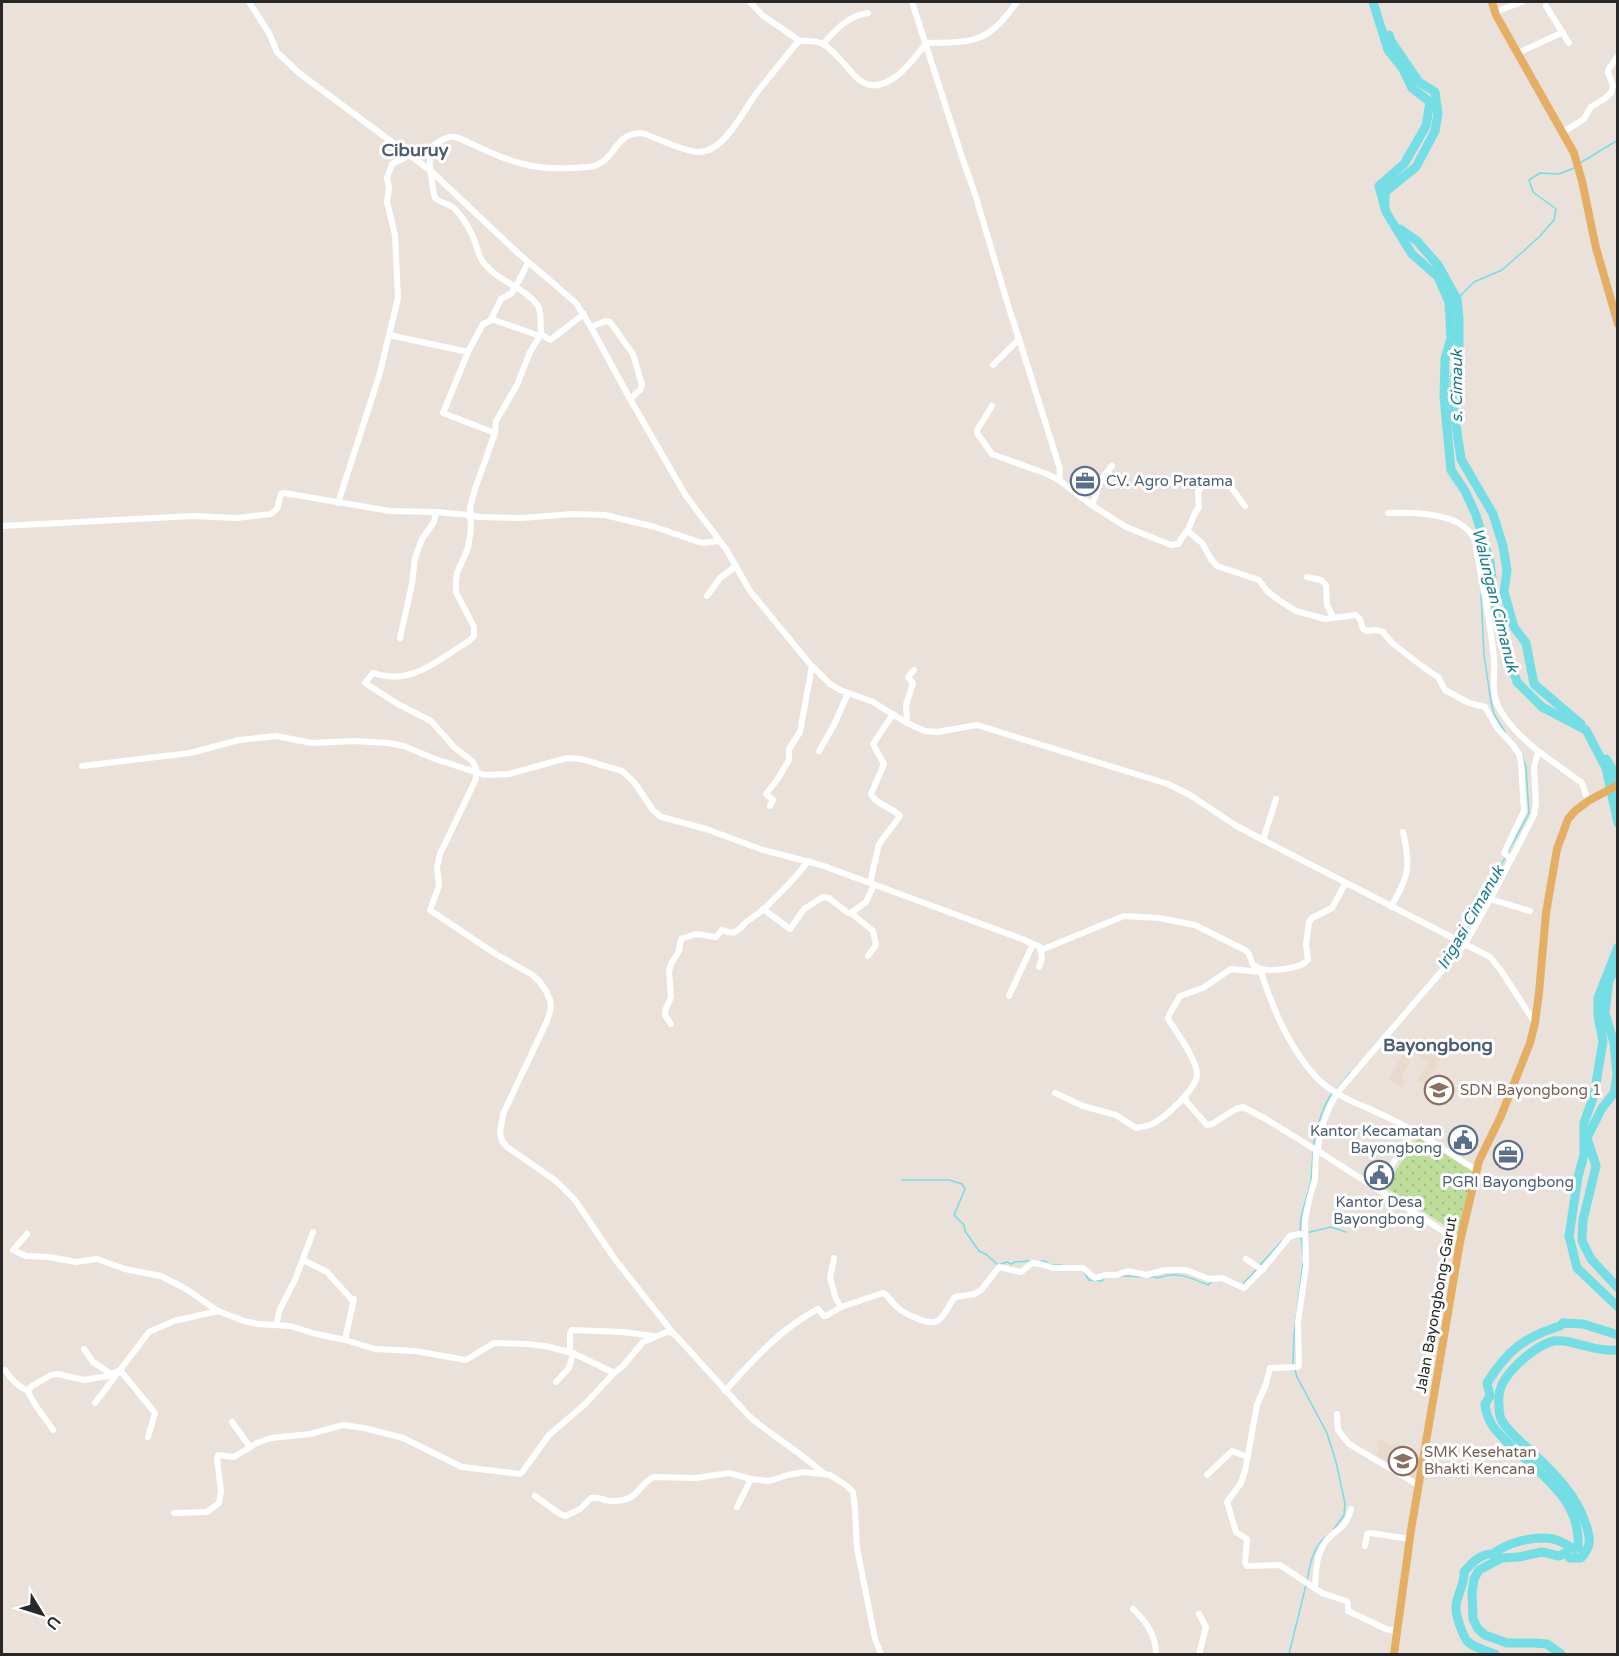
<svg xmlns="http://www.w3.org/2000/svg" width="1619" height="1656" viewBox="0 0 1619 1656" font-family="'Varela Round',sans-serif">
  <defs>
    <pattern id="park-dots" width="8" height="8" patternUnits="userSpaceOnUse" patternTransform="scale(1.5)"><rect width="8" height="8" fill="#bedd9b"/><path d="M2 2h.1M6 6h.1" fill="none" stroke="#a3be86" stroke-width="1.8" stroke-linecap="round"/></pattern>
  </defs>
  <rect width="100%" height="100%" fill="#eae1db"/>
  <g fill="#eadacc">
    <polygon points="1412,1041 1441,1059 1424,1084 1417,1080 1428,1062 1415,1053 1401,1076 1407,1081 1402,1088 1388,1079"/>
    <polygon points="1378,1439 1394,1446 1395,1443 1421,1455 1417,1479 1408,1475 1376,1455 1380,1449 1378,1448"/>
  </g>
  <polygon fill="url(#park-dots)" points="1419,1137 1477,1170 1462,1236 1386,1188 1387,1183"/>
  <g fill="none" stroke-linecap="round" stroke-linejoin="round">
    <g stroke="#75dde4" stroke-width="1.5">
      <polyline points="1580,163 1618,140"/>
      <polyline points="1457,299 1474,282 1502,270 1519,255 1540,236 1554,220 1556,209 1533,192 1529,180 1540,173 1559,174 1574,168"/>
      <polyline points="1484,575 1490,562"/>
      <polyline points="1481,594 1484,655 1491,702 1494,714 1505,732"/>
      <polyline points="1508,852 1529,813 1526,767 1522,755"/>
      <polyline points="1461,939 1506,856"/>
      <polyline points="1452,955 1459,943"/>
      <polyline points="1337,1089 1351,1072"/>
      <path d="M1313,1146C1317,1128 1322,1106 1333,1092"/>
      <polyline points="902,1180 949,1180 962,1184 965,1189 954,1215 964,1225 965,1231 979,1251 987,1255 998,1265 1007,1262 1011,1264 1015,1262 1029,1261"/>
      <polyline points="1300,1232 1301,1217 1311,1182 1313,1151"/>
      <polyline points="1306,1233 1331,1227 1346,1232"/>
      <polyline points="1301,1236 1303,1252"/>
      <polyline points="1040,1261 1045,1261 1050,1265 1061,1265"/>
      <polyline points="1259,1266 1282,1241"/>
      <polyline points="1084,1272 1089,1280 1102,1281 1104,1279"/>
      <polyline points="1123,1276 1145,1277"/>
      <path d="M1150,1277H1155L1157,1278C1177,1271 1189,1277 1208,1285L1212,1281"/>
      <polyline points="1243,1284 1256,1270"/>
      <polyline points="1293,1366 1294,1334 1303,1263"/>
      <polyline points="1295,1370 1297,1377 1327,1433 1336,1462 1345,1503 1344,1515 1334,1529"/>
      <path d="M1307,1580C1310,1565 1313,1546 1326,1537"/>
      <polyline points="1289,1654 1306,1585"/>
    </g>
    <g stroke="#75dde4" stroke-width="9">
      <polyline points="1373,2 1388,50 1403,69 1412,88 1430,102 1426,126 1404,164 1379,186 1386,212 1412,254 1438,277 1449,302 1451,338 1445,359 1444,397 1451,470 1465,491 1476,515 1482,535 1490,562 1496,610 1505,648 1517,682 1542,707 1586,730 1606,768 1618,823"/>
      <polyline points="1385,202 1385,192 1416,167 1435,131 1438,114 1435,92 1419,82 1391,41 1389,35"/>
      <polyline points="1400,229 1417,241 1438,265 1457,299 1459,318 1459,346 1454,379 1454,412 1461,459 1493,514 1503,546 1507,570 1504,592 1514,627 1526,643 1534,684 1581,724"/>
      <polyline points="1606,759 1615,773 1618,785"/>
      <polyline points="1618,947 1598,998 1598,1016 1603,1041 1594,1095 1584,1123 1584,1155 1578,1177 1569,1236 1577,1268 1618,1307"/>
      <polyline points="1618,966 1609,980 1605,1013 1614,1043 1617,1075 1614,1093 1602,1108 1587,1138 1596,1166 1583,1220 1582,1241 1591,1259 1618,1288"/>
      <path d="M1495,1654C1487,1651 1475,1648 1468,1642C1463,1637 1455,1614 1456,1606C1457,1594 1465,1584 1464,1572C1471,1564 1480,1553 1493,1554C1506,1543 1535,1535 1553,1539C1560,1540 1567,1546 1575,1549L1578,1548C1582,1499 1538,1473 1508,1443C1496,1431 1487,1423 1485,1404L1490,1396L1487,1383C1507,1351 1524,1337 1560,1326L1563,1323L1583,1324L1618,1335"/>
      <path d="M1561,1654L1547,1644L1535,1643H1507L1485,1635L1478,1629L1473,1619L1472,1592L1474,1579L1479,1570L1502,1558L1519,1557L1542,1552L1559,1556L1565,1553L1570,1558H1581C1591,1547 1591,1539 1586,1525C1577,1495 1554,1473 1532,1452C1521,1442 1508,1432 1501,1419C1499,1415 1499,1409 1499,1405C1497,1390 1503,1380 1513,1369C1523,1358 1540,1344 1554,1341C1565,1339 1576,1344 1586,1346C1596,1349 1607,1351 1618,1350"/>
    </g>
    <g stroke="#fff" stroke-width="6">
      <polyline points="249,2 269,33 277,52 299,73 431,171 519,254 576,303 591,327 630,399 686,496 726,549 750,591 810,664 830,684 840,690 873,702 907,723 925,731 937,732 977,725 1168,784 1190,795 1235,825 1263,840 1490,957 1502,972 1535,1023"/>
      <polyline points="750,2 762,15 800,41"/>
      <polyline points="912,2 963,160 975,194 1008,305 1019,339 993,365"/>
      <polyline points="1546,6 1569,43"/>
      <polyline points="1495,12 1522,2"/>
      <path d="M823,44C836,29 848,16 868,13"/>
      <polyline points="1518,53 1563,32"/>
      <polyline points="1563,132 1584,119 1591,107 1604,99 1611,93 1613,86 1608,72 1609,68 1618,56"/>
      <path d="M584,314L550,340L541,334L530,352L517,385L496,421L495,433L475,489L470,507L471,529L468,548L457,573L456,582V592L474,627V636L469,641C445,655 417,681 387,676C382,676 378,674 373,673L365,683L396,703L431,721L454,747L472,761L476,768V779L440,854L437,867L439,886L430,910L494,953L531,974L540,982L546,991L550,1000L551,1008L547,1021L503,1114L500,1133L502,1141L507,1147L556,1181L575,1200L614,1258L673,1333"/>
      <polyline points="491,319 540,336"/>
      <polyline points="591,327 606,321 610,322 633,354 642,385 640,390 630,399"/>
      <path d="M541,334C540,325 542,313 538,306C526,288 497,281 483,262C479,257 478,251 476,245C472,232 464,219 455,209C449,203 440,203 435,198C433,190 427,154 431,148C433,145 439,142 442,140C446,138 450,136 455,137C462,139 470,143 476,146C491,153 507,160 523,164C543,169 567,169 587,167C617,165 611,133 642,133C657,138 684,152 699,152C725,152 744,109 758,91C771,75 783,60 796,44L800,41C807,41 817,40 823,44C836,52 846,67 856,77C882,103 913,61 926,43C976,42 986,44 1017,2"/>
      <polyline points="389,335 468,352 483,324 490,321 501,299 511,294 515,288 528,263"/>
      <polyline points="1019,339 1060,469 1059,480"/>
      <polyline points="468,352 443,413 495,433"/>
      <polyline points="992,406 977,430 977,433 992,454 1047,474 1059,480 1093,506 1126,527 1171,545 1178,544 1186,532 1189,532 1202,543 1211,559 1217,566 1259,580 1267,591 1280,601 1296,611 1325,619 1356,615 1360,619 1363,629 1367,631 1377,630 1383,632 1392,643 1423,667 1438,677 1445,690 1469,703 1485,707 1498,729 1512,744 1519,754 1521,762 1524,811 1504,853 1511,859"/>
      <polyline points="338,503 379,376 398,298 395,235 387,202 389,187 387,178 392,164 408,156"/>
      <polyline points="1092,505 1102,478 1112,466"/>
      <path d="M1388,513C1413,512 1464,512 1475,541C1481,579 1491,622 1494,660C1495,675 1491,692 1498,706C1507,724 1523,739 1538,751L1534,767L1536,803L1534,815L1529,825L1492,896L1465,944L1337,1093C1327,1110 1319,1130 1318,1151L1460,1242"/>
      <polyline points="2,526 193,516 237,518 271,514 277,509 281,494 284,493 390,511 436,512 470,515 479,517 522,518 572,514 605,515 655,527 702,543 719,541"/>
      <polyline points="1187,532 1195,513 1199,507 1198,492 1204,482 1213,486 1220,482 1227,482 1245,506"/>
      <polyline points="1307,577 1321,580 1326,585 1327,605 1333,617"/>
      <polyline points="707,596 720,578 736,566"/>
      <polyline points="400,638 412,584 415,558 422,539 434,522 436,512"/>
      <polyline points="907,723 906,705 913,683 908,677 914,670"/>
      <polyline points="819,751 834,725 848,693"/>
      <polyline points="1538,751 1582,783 1588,801"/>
      <polyline points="82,766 190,753 239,740 276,736 312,743 355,741 388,743 404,746 435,759 485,775 509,774 567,758 581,759 622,771 634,782 653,810 661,817 706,829 763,850 821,865 1022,939 1040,947 1042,959 1039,967"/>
      <polyline points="770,806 773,800 766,794 777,780 789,760 789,749 800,732 812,666"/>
      <polyline points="1263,840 1276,799"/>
      <path d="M870,883L879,844L900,816C892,807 876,805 871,794L884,764L873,744L893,714"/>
      <polyline points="1490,899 1530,911"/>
      <path d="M1391,907C1409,875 1411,868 1403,832"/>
      <polyline points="763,909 790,929 804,909 823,897 829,898 848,913 851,913 866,902 874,885"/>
      <polyline points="851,913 873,931 876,945 868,956"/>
      <path d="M1041,950L1124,916L1159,918L1195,925L1245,950L1249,954L1253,965C1256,967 1259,968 1262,969C1272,972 1302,968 1308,960L1306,945L1309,922L1312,918L1332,908L1345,884"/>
      <path d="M1263,970L1261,972C1273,1010 1291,1052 1320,1081C1341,1100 1369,1107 1393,1120C1422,1134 1449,1153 1476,1170"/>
      <polyline points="1009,996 1033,944"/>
      <path d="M671,1024L665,1015V1011L671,997L669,972L671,964L679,951L681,939L696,934L716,937L722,930C726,931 731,934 735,932C741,929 744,923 749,920C755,916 762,911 767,906C771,903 773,899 777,896C789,884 798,875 808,861"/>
      <path d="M1055,1093L1083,1106L1116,1115L1136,1128C1142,1127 1149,1126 1154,1123C1167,1116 1197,1088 1197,1074C1197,1060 1176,1031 1168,1019L1169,1015L1180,996L1203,988L1231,969L1261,972"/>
      <polyline points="1185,1098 1186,1101 1207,1125 1212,1124 1236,1109 1243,1107 1266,1119 1316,1150"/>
      <polyline points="1318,1151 1316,1150 1315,1179 1309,1200 1305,1220 1306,1266 1298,1322 1299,1365 1298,1367 1270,1368 1266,1384 1257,1405 1245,1471 1241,1483 1227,1502 1236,1532 1247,1539 1245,1563 1247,1566 1280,1565 1322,1593 1346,1601 1348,1603 1348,1611 1386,1629 1397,1631"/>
      <polyline points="1377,1189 1413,1131"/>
      <polyline points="27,1234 13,1250 26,1256 49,1257 76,1262 97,1259 125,1269 161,1276 186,1289 218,1311"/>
      <polyline points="834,1258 830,1278 836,1299 841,1307"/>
      <polyline points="1246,1259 1262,1270"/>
      <polyline points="303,1260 327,1272 353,1301"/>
      <polyline points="276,1325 280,1309 295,1280 313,1232"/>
      <polyline points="345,1340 354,1299"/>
      <polyline points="84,1349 93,1362 111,1374"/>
      <polyline points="570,1353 570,1333 572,1330 623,1332 653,1336"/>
      <path d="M5,1370C11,1380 17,1386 28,1391L32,1386L51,1375L58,1374L84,1380L108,1376L120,1370L149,1332L174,1321L218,1311L244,1321L258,1324L290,1326L316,1334L345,1340L375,1349L415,1351L466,1360L494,1343L527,1344L545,1346L573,1353L614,1373L623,1366L643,1342L667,1332L673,1333L678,1338L749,1416C773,1437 801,1452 824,1474"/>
      <polyline points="556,1382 569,1368 573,1353"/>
      <path d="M28,1391C33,1405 45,1417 53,1430"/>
      <path d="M725,1391C753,1360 781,1328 818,1309L824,1316H826L841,1307L883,1293C889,1296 891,1302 897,1307C903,1313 929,1326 937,1321C945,1317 949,1304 955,1297L975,1294L982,1289L999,1267L1021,1272L1032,1263L1040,1264L1053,1268H1083L1095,1278L1105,1275H1116L1128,1271L1146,1275L1165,1270H1186L1209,1279L1222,1278L1244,1288L1262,1270L1290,1236L1299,1234L1305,1235"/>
      <polyline points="95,1403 120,1370 155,1413 148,1437"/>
      <polyline points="1337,1414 1338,1430 1349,1444 1418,1485"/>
      <polyline points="232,1422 250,1447"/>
      <polyline points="1207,1475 1232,1451 1248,1457"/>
      <path d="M535,1496L560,1514L566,1516L580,1509L591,1498C598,1497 599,1498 605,1500C611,1502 623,1501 629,1498C639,1494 643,1481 654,1477L696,1478L729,1473L751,1479L769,1481L788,1475L804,1472L830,1475L847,1486L853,1492L855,1509L857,1548L875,1639L881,1654"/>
      <polyline points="737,1507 751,1479"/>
      <polyline points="174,1513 207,1512 219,1503 221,1491 217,1459 218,1455 234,1457 257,1443 271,1438 310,1434 343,1425 364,1428 403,1438 462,1467 520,1474 523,1471 549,1435 584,1405 614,1373"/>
      <polyline points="1365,1546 1367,1534 1370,1533 1410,1539"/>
      <path d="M1315,1587C1316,1571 1316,1553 1327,1540C1339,1526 1345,1530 1351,1509"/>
      <path d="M1133,1609C1146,1621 1156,1636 1156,1654"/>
      <polyline points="1199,1654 1206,1627 1199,1614"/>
    </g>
    <g stroke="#e5ae65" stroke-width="8">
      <polyline points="1492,2 1496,15 1574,153 1582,181 1596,248 1618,324"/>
      <polyline points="1394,1654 1411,1530 1460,1242 1479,1161 1501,1116 1530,1043 1535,1023 1539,993 1546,913 1557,849 1568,819 1575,811 1588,801 1618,785"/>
    </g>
  </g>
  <defs>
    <g id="office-ring" transform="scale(1.5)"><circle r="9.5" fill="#fff" stroke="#5c6f8a" stroke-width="1.5"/><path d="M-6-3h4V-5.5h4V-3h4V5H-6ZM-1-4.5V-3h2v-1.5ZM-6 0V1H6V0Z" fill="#5c6f8a"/></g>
    <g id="school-ring" transform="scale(1.5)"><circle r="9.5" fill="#fff" stroke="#8d6e63" stroke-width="1.5"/><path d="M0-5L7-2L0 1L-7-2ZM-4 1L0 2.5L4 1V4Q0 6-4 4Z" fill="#8d6e63"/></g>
    <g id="civic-ring" transform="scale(1.5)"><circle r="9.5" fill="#fff" stroke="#5c6f8a" stroke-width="1.5"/><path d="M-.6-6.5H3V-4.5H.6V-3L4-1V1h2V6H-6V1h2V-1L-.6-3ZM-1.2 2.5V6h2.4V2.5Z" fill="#5c6f8a"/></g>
  </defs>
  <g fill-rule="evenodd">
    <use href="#office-ring" x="1085" y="481"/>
    <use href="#school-ring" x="1439" y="1090"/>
    <use href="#civic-ring" x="1463" y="1140"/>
    <use href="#office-ring" x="1508" y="1155"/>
    <use href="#civic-ring" x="1379" y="1175"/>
    <use href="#school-ring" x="1403" y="1461"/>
  </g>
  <g text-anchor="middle" stroke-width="6" stroke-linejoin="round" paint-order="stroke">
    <g font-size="15" fill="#4e5e75" stroke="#fff">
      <text x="1106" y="486" text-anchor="start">CV. Agro Pratama</text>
      <text x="1442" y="1136" text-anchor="end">Kantor Kecamatan<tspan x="1442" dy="17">Bayongbong</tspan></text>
      <text x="1508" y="1187">PGRI Bayongbong</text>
      <text x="1379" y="1207">Kantor Desa<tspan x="1379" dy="17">Bayongbong</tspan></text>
    </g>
    <g font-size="15" fill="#785e54" stroke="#fff" text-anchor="start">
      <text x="1460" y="1095">SDN Bayongbong 1</text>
      <text x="1424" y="1457">SMK Kesehatan<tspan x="1424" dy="17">Bhakti Kencana</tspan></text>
    </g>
    <g font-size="15" fill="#282828" stroke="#fff">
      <text transform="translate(1436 1305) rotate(-80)" y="5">Jalan Bayongbong-Garut</text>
    </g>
    <g font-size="16" font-style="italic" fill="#177c8e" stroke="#fff">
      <text transform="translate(1456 386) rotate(-90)" y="6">s. Cimauk</text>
      <text transform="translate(1496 600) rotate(76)" y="6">Walungan Cimanuk</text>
      <text transform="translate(1470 917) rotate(-60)" y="6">Irigasi Cimanuk</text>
    </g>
    <g font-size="18" font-weight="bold" fill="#4d5c75" stroke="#fff">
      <text x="415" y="156">Ciburuy</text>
      <text x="1438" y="1051">Bayongbong</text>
    </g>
  </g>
  <rect width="1619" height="1656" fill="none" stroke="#282828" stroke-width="6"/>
  <g transform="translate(42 1614) rotate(128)" stroke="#ffffff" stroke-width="4.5" paint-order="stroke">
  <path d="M0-4.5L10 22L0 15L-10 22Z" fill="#282828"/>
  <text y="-9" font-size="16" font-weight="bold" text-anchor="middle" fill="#282828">U</text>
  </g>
</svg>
